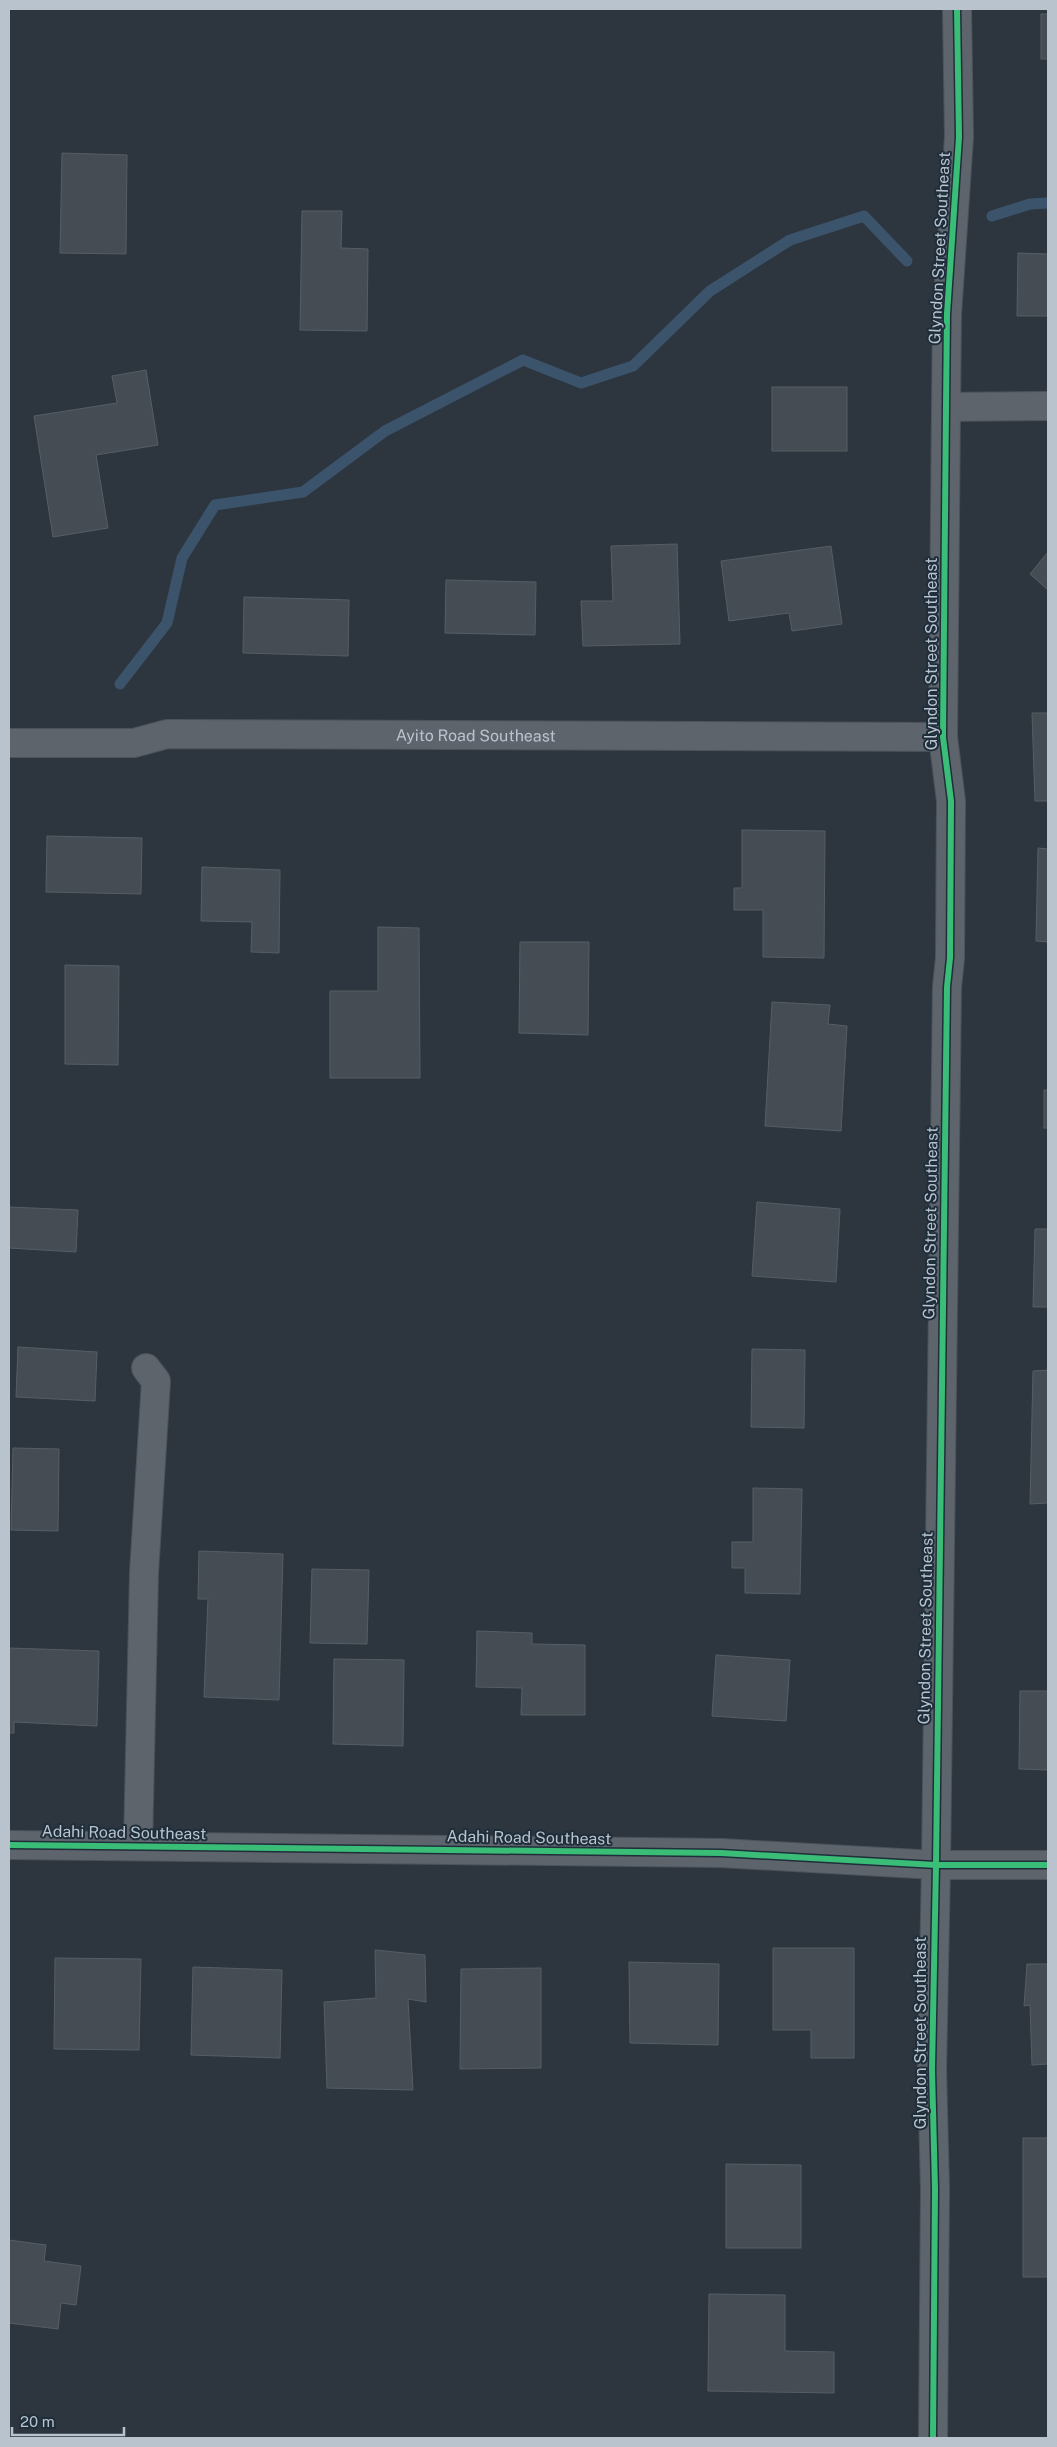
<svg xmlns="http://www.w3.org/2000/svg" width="1057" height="2447" viewBox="0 0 1057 2447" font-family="'Public Sans',sans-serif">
  <rect width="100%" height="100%" fill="#2d363f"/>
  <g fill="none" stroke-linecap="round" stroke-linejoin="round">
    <g stroke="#3b546b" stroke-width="11">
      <polyline points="992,216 1030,204 1048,203"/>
      <polyline points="120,684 167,623 182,558 215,505 303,492 385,431 523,360 581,383 633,366 710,291 790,240 864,216 907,261"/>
    </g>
  </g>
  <g fill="#454c53" stroke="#565e65">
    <rect x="1041" y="14" width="7" height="45"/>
    <polygon points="62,153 127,155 126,254 60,253"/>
    <polygon points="302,211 342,211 341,248 368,249 367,331 300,330"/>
    <polygon points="1018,253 1048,254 1048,316 1017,316"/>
    <polygon points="146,370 158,445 96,455 108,528 53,537 34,416 117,403 112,376"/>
    <rect x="772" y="387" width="75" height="64"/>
    <polygon points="677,544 680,644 583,646 581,601 613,601 611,546"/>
    <polygon points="831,546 842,624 792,631 789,613 729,621 721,561"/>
    <polygon points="1048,552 1048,590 1030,574"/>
    <polygon points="446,580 536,582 535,635 445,633"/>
    <polygon points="244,597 349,600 348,656 243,653"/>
    <polygon points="1032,713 1048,713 1048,801 1035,801"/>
    <polygon points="742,830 825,831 824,958 763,957 763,910 734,910 734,888 742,888"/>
    <polygon points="47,836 142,838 141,894 46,892"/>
    <polygon points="1038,848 1048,849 1048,942 1036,941"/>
    <polygon points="202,867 280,870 279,953 251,952 252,922 201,921"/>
    <polygon points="378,927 419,928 420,1078 330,1078 330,991 378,991"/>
    <polygon points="520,942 589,942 588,1035 519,1033"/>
    <polygon points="65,965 119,966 118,1065 65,1064"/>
    <polygon points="772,1002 830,1005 828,1024 847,1026 841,1131 765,1126"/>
    <rect x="1044" y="1090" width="4" height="38"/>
    <polygon points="757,1202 840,1209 836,1282 752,1276"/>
    <polygon points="9,1207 78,1210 76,1252 9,1248"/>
    <polygon points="1035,1229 1048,1229 1048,1307 1033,1307"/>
    <polygon points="18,1347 97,1352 95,1401 16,1397"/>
    <polygon points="752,1349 805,1350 804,1428 751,1427"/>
    <polygon points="1048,1370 1048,1503 1030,1504 1033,1371"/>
    <polygon points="13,1448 59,1449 58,1531 11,1530"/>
    <polygon points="753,1488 802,1489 800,1594 745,1593 745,1568 732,1568 732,1542 753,1542"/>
    <polygon points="199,1551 283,1554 279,1700 204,1697 208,1599 198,1599"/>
    <polygon points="312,1569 369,1570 367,1644 310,1643"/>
    <polygon points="477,1631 532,1633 532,1644 585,1645 585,1715 521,1715 522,1688 476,1687"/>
    <polygon points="9,1648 99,1651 97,1726 14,1722 14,1733 9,1733"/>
    <polygon points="716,1655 790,1660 786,1721 712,1716"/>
    <polygon points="334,1659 404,1660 403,1746 333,1744"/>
    <polygon points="1020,1691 1048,1691 1048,1770 1019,1769"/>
    <polygon points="773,1948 854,1948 854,2058 811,2058 811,2030 773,2030"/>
    <polygon points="375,1950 425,1955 426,2002 408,1999 413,2090 327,2088 324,2002 376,1998"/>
    <polygon points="55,1958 141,1959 139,2050 54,2049"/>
    <polygon points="629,1962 719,1964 718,2045 630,2043"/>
    <polygon points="1027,1964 1048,1964 1048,2064 1032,2065 1030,2005 1024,2006"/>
    <polygon points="193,1967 282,1970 280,2058 191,2055"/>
    <polygon points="541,1968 541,2068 460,2069 461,1969"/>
    <rect x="1023" y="2138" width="25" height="139"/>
    <polygon points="726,2164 801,2165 801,2248 726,2248"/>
    <polygon points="9,2240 46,2245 44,2261 81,2266 76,2305 61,2303 58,2329 9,2323"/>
    <polygon points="709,2294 785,2295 785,2351 834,2352 834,2393 708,2391"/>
  </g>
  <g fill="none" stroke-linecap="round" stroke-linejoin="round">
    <g stroke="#4c5259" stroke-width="30">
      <g id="minor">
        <polyline points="946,407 1048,406"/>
        <path id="s1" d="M9,743H134L167,734L943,737"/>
        <polyline points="9,1845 721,1853 936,1865 1048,1865"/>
        <polyline points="138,1846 144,1573 156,1381 146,1368"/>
        <polyline points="933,2438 935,2189 932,2070 936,1865 947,987 950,958 951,801 943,737 946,407 947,314 959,137 957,9"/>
      </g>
    </g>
    <use href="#minor" stroke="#5e646c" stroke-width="28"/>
    <g stroke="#1f2e3b" stroke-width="9">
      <g id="cycleway">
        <polyline points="9,1845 721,1853 936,1865 1048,1865"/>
        <polyline points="933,2438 935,2189 932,2070 936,1865 947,987 950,958 951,801 943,737 946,407 947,314 959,137 957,9"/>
      </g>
    </g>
    <use href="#cycleway" stroke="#3abd76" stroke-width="6"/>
  </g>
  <g text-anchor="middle" stroke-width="4" stroke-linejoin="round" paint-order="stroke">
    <g font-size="16" fill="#b9c3ce" stroke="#1f2e3b">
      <text transform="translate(939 248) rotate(-87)" y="6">Glyndon Street Southeast</text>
      <text transform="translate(931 654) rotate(-90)" y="6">Glyndon Street Southeast</text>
      <text dy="6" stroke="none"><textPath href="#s1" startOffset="468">Ayito Road Southeast</textPath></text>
      <text transform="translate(930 1223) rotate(-89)" y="6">Glyndon Street Southeast</text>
      <text transform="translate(925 1628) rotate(-89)" y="6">Glyndon Street Southeast</text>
      <text transform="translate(124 1832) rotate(1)" y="6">Adahi Road Southeast</text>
      <text transform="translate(529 1837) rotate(1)" y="6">Adahi Road Southeast</text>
      <text transform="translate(920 2033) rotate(-90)" y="6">Glyndon Street Southeast</text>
    </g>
  </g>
  <rect width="1057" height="2447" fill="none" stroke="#b9c3ce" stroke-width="20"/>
  <path d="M12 2427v8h112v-8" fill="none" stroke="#b9c3ce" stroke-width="2.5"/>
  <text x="20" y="2427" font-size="15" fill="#b9c3ce" stroke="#1f2e3b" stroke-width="4" paint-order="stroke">20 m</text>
</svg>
